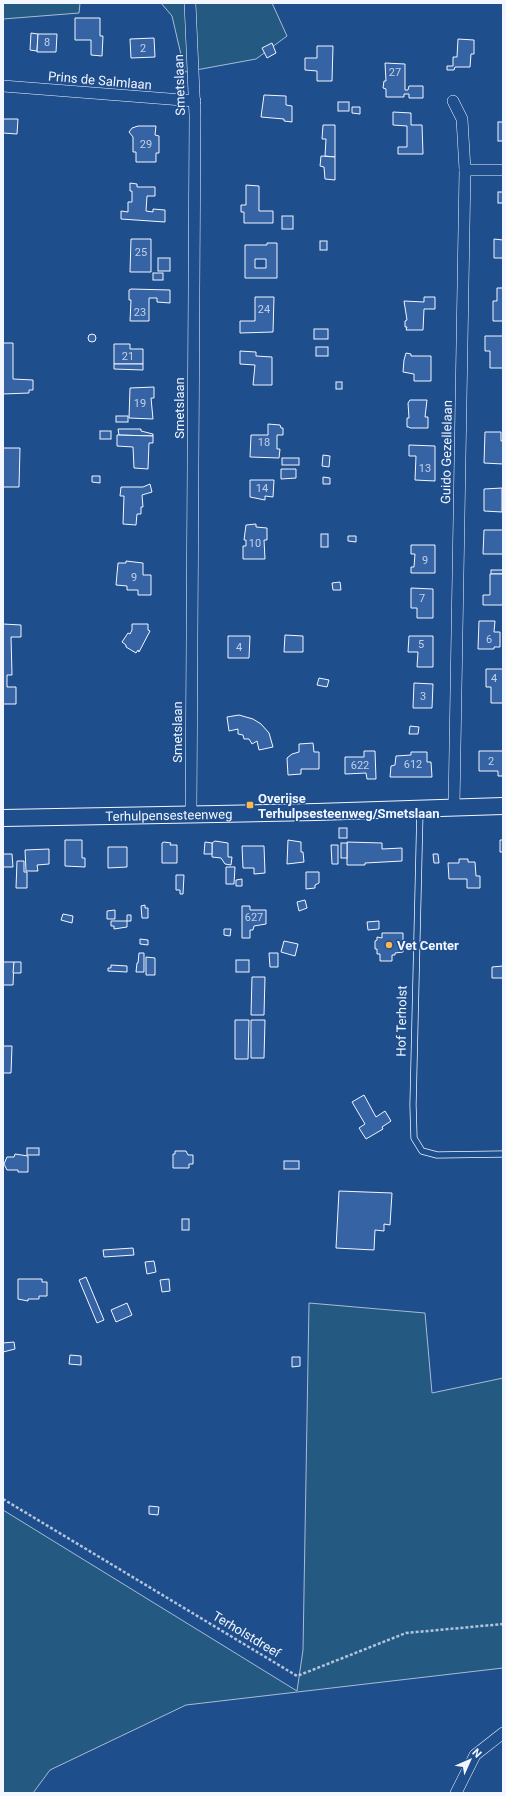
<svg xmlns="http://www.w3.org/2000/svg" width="506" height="1796" viewBox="0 0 506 1796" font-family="Roboto,sans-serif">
  <rect width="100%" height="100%" fill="#1f4e8c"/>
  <g fill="#245a82" stroke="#a8bbd7">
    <polygon points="3,3 80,3 79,13 3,19"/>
    <polygon points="161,3 272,3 287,36 256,59 185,72 172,16"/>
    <polygon points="309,1303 425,1313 432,1393 503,1378 503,1668 186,1705 50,1770 33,1793 3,1793 3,1510 297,1691 303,1650"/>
  </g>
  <g fill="#3563a3" stroke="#f2f6ff" fill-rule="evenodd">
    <polygon points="75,18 100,18 100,36 103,36 102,56 91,55 91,40 75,40"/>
    <polygon points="31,33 38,34 37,51 30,50"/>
    <polygon points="38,34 57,34 56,52 37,52"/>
    <polygon points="154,38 155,57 131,58 130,39"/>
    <polygon points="458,39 474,40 474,54 471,54 470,67 455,67 454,70 447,70 447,66 453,66 453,57 457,57"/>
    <polygon points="272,43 276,53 267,58 262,48"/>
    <polygon points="317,46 333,46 332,81 317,81 317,71 305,70 305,58 317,58"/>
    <polygon points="385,63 405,64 405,90 408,90 409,86 423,86 423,98 409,98 409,94 404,94 404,97 386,97 386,89 383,88 384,81 386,81"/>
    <polygon points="264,95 286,96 286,105 292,106 292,122 284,121 284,119 261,117"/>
    <rect x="338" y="102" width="11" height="9"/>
    <polygon points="352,107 360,107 360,114 352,113"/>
    <polygon points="393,112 411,113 411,125 422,125 423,154 398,154 398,147 407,147 407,126 393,125"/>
    <polygon points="3,119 18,119 17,134 3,133"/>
    <rect x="498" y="122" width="5" height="19"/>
    <polygon points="323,125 335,125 335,157 325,156 326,139 322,139"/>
    <polygon points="138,126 156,126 155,135 159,136 159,153 156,153 156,162 136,162 136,152 133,152 133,137 129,132 132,128"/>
    <polygon points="321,156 335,157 335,180 325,179 324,167 320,166"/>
    <polygon points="130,183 137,184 137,187 155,187 155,196 147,196 146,211 153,212 153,209 165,210 165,222 121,219 121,211 128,212 128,202 132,202 132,191 130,191"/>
    <polygon points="246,185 259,186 259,211 273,211 273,223 244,223 244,212 241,212 241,205 246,205"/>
    <rect x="498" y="192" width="5" height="11"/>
    <rect x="282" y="216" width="11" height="13"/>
    <polygon points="131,239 151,239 151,272 130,272"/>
    <polygon points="494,239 503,240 503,258 494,258"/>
    <rect x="320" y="241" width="7" height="9"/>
    <path d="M267,243H277V278H245V245H267ZM255,259H266V268H255Z"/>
    <rect x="158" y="258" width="12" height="13"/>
    <rect x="153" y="273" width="10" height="7"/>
    <polygon points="497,288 503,288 503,321 493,321 493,301 497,301"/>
    <polygon points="131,289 170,290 170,303 157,302 157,298 149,298 149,321 130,321 131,300 129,300 129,290"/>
    <polygon points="255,297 274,297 273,332 240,333 240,321 255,321"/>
    <polygon points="424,297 435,297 435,309 424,309 423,330 406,330 407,327 405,327 405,321 407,320 404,301 424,302"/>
    <rect x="314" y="329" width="14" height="10"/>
    <circle cx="92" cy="338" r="4"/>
    <polygon points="485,336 503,336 503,368 490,368 490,351 485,351"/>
    <polygon points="3,343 13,343 13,379 33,380 33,390 29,390 29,393 3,394"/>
    <polygon points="114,344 130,344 130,349 143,349 143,364 114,364"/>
    <rect x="316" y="347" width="12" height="9"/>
    <polygon points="240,351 256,352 256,356 272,357 272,385 253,385 255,365 240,364"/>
    <polygon points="406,353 411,354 411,356 431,356 431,381 414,381 414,374 403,372 404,360"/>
    <polygon points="114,364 143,364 143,370 114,369"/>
    <rect x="336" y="382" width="6" height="7"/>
    <polygon points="154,387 154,398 151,398 153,419 129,418 130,388"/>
    <polygon points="410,400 427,400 425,417 428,417 428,428 410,428 409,427 407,427 407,418 409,418 408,403"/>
    <rect x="116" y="416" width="12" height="6"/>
    <polygon points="268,424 280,425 281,428 283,428 283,435 277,435 277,449 280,449 279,458 250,457 251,435 268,435"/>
    <polygon points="118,429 141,429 141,431 153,434 153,436 119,435"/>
    <rect x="100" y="431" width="11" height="8"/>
    <polygon points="485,432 501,432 501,441 503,441 503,464 484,463"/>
    <polygon points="117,435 153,436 153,443 149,443 148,469 134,468 133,447 117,446"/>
    <polygon points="409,445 435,446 435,481 415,480 416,456 409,456"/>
    <polygon points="3,448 20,448 19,487 3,487"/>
    <polygon points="323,455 330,456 329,467 322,466"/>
    <rect x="282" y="458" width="17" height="7"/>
    <polygon points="281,469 296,469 296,478 281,479"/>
    <polygon points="92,476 100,476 100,483 92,482"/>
    <polygon points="323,477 330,478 330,484 323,484"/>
    <polygon points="250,480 274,480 273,497 265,496 265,500 250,497"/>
    <polygon points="150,484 152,492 142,495 143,507 141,507 141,514 137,514 136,525 123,524 124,496 120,496 121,487 143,487"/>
    <polygon points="502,488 502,512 484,511 484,489"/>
    <polygon points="256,524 256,527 267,528 267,540 264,540 265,559 243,559 243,546 246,546 246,540 244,540 246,525"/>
    <polygon points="484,530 503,530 503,554 483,554"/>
    <rect x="321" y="534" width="7" height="13"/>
    <polygon points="348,536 356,536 356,542 348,541"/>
    <polygon points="411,545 435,545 435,573 411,573 411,567 414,567 415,554 411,554"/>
    <polygon points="126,561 143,563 143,575 151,575 151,595 138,595 138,590 127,590 127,586 116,585 118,563 126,563"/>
    <rect x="491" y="570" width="12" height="4"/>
    <polygon points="490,574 503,574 503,605 483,605 483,595 490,595"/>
    <polygon points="340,582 341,590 333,590 332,583"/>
    <polygon points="411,588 433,589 433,618 417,618 417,608 411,608"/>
    <polygon points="479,621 495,621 494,632 500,632 500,647 494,647 494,649 478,649"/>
    <polygon points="3,624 21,625 21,637 11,637 12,675 7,675 7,687 16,687 16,704 3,704"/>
    <polygon points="132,624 148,624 148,630 150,631 139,652 138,650 136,653 126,647 126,645 122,642 128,633 130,634 132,630"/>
    <polygon points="285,635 303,636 303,652 284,652"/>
    <polygon points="228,636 250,636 249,658 228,658"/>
    <polygon points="409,636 433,636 433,667 417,667 418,652 408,652"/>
    <polygon points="486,669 503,669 503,703 491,703 491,687 486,687"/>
    <polygon points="319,678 329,680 327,687 317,685"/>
    <polygon points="414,683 433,684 432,708 413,708"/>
    <polygon points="239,715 253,719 261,724 269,733 273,747 259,750 257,741 252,744 249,739 244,739 243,735 238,734 238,729 229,731 227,717"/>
    <polygon points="410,726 419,727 418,734 409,734"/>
    <polygon points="313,743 314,752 319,752 319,769 301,769 301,774 288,775 287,758 292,754 299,752 299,744"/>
    <polygon points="364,751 375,751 376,779 367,779 366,773 345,774 345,757 364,757"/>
    <polygon points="479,751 503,751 503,776 498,776 498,771 479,771"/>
    <polygon points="411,752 427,752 427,762 431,762 432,777 390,777 391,766 395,765 396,756 411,755"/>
    <rect x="339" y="828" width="8" height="10"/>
    <polygon points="65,840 82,840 82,858 85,858 85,867 65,866"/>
    <polygon points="288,840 301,842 301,852 303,852 304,862 287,864"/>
    <polygon points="500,840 503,840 503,878 503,852 500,852"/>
    <polygon points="215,841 228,843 228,857 232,857 231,865 225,864 221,858 212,857 212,843"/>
    <polygon points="164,842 171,843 170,845 177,845 177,863 162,863 162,843"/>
    <polygon points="205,842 212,843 212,854 204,854"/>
    <polygon points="347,842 382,843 382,849 402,848 402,861 365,863 365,865 347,865"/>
    <rect x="341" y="843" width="6" height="15"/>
    <polygon points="331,845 338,845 338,864 332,864"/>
    <polygon points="242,846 264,846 265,873 254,874 254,868 243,868"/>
    <polygon points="108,847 127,847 127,867 108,868"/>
    <polygon points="49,849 49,864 37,865 38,871 26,871 25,850"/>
    <polygon points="3,852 3,854 12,854 13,867 3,867"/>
    <polygon points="433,854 438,854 439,863 434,863"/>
    <polygon points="459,859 468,859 468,862 475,862 476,876 480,876 480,888 467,888 467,879 449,879 448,863 459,863"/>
    <polygon points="17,861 24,861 24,872 27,872 27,888 16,888"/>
    <polygon points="226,867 235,867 234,884 226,884"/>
    <polygon points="306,872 319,872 319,883 315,885 315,888 306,889"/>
    <polygon points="176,875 184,875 183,894 180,894 180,890 176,890"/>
    <polygon points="242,879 242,886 236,886 236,880"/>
    <polygon points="305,900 307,908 299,911 297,902"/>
    <polygon points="145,905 145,908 148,908 148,918 142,918 141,906"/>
    <polygon points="242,906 250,906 250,910 266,910 266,924 254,926 253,930 250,930 250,938 242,938"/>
    <polygon points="115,910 115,919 107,919 107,911"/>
    <polygon points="63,914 73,916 72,923 61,920"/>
    <polygon points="127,915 131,915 131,921 127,921 127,927 114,929 114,926 111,926 111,921 127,921"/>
    <polygon points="379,921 379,929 368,930 367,922"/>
    <polygon points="224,929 231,929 230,936 224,935"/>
    <polygon points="382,933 403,933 403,952 395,953 395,955 392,955 392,961 380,961 380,954 377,954 377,949 375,949 375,941 377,940 377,937 382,938"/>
    <polygon points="140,939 148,940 148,945 140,944"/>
    <polygon points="284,941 298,944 295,956 281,952"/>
    <polygon points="139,953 144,953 144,972 136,972 137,963 138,963"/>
    <polygon points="269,953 278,953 278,967 270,967"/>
    <polygon points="146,957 155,958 155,975 146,975"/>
    <rect x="236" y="960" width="13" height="12"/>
    <polygon points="3,962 14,962 13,985 3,985"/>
    <polygon points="14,962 21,962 21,973 13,973"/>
    <polygon points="111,965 127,966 127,972 108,971 108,968 111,968"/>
    <polygon points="503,966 503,978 492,978 492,967"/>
    <polygon points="252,977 265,977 264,1015 251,1015"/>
    <polygon points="235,1020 249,1020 248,1059 235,1059"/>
    <polygon points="251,1020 265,1020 264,1058 251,1058"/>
    <polygon points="3,1046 12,1046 11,1073 3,1073"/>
    <polygon points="364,1095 376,1117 385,1111 391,1121 382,1127 383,1129 366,1139 359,1128 365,1124 352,1102"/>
    <rect x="27" y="1148" width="12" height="7"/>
    <polygon points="175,1151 186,1151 188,1155 193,1155 193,1164 189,1164 189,1168 173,1168 173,1154 175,1154"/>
    <polygon points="15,1154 28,1156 28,1172 18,1172 18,1170 7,1170 4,1164 7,1157 14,1157"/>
    <rect x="284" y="1161" width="15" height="8"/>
    <polygon points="339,1191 392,1193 390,1225 384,1224 384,1231 375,1230 374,1250 336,1248"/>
    <rect x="182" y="1219" width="7" height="11"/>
    <polygon points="133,1248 134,1255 104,1257 103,1250"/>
    <polygon points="154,1261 156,1272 147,1274 145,1262"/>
    <polygon points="86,1277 104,1320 97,1323 79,1280"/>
    <polygon points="18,1279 42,1279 42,1282 47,1282 47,1296 39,1296 39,1299 28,1299 28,1301 18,1299"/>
    <polygon points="169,1279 170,1291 162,1292 160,1280"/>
    <polygon points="127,1303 132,1315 116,1322 111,1310"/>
    <polygon points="14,1342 15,1349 3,1352 3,1343"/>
    <polygon points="70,1355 81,1356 81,1365 69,1364"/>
    <polygon points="292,1357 300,1357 300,1366 292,1367"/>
    <polygon points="149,1506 159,1507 158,1515 149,1514"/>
  </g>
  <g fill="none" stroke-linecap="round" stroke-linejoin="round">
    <g stroke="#f2f6ff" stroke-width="7">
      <polyline id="lane" points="420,810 413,1105 414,1138 422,1151 437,1155 503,1154"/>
    </g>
    <g stroke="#f2f6ff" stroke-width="12">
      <g id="street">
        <polyline points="190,3 195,116 191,814"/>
        <polyline points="3,86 195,101"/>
        <polyline points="453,101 462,119 465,170 454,806"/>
        <polyline points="465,170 503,170"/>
        <polyline points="456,1793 475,1755 503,1733"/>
      </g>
    </g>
    <g stroke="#f2f6ff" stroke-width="18">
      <g id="secondary">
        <path id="s1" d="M3,818L316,812L503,806"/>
      </g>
    </g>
    <polyline stroke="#b3c4dc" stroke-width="2.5" stroke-dasharray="3 2" stroke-linecap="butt" points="3,1499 297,1676 406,1633 503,1624"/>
    <use href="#lane" stroke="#1f4e8c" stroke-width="5.5"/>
    <use href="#street" stroke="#1f4e8c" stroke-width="11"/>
    <use href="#secondary" stroke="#1f4e8c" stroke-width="16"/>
  </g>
  <g fill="#ffb74d" stroke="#1f4e8c" stroke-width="1.5">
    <rect x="246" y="801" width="8" height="8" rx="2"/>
    <circle cx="389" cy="945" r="4"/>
  </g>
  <g text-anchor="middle" stroke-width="3" stroke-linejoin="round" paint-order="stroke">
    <g font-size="11" fill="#c3d1e8">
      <text x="47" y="46">8</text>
      <text x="143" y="52">2</text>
      <text x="395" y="76">27</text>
      <text x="146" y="148">29</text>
      <text x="141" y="256">25</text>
      <text x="264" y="313">24</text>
      <text x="140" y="316">23</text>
      <text x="128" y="360">21</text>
      <text x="140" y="407">19</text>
      <text x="264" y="446">18</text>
      <text x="425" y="472">13</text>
      <text x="262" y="492">14</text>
      <text x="255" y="547">10</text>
      <text x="425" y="564">9</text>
      <text x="134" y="581">9</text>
      <text x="422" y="602">7</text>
      <text x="489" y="643">6</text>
      <text x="421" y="648">5</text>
      <text x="239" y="651">4</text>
      <text x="494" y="682">4</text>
      <text x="423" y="700">3</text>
      <text x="491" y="765">2</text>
      <text x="413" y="768">612</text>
      <text x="360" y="769">622</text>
      <text x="254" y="921">627</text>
    </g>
    <g font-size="13" fill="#f2f6ff" stroke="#1f4e8c">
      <text transform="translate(100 80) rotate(5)" y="5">Prins de Salmlaan</text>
      <text transform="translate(179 85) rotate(-92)" y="5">Smetslaan</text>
      <text transform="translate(179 408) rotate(-90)" y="5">Smetslaan</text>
      <text transform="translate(446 452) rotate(-89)" y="5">Guido Gezellelaan</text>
      <text transform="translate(177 732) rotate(-90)" y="5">Smetslaan</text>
      <text dy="5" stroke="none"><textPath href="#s1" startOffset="166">Terhulpensesteenweg</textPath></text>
      <text transform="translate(401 1021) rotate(-89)" y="5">Hof Terholst</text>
      <text transform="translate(247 1634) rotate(31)" y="5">Terholstdreef</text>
    </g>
    <g font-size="13" font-weight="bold" fill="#f2f6ff" stroke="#1f4e8c" text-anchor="start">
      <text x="258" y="803">Overijse<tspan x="258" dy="15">Terhulpsesteenweg/Smetslaan</tspan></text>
      <text x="397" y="950">Vet Center</text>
    </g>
  </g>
  <rect width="506" height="1796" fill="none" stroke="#f2f6ff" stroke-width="8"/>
  <g transform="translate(470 1760) rotate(45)" stroke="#1f4e8c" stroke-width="3" paint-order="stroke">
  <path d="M0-3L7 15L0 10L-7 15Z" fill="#f2f6ff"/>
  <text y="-6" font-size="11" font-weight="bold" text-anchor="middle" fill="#f2f6ff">N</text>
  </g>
</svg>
